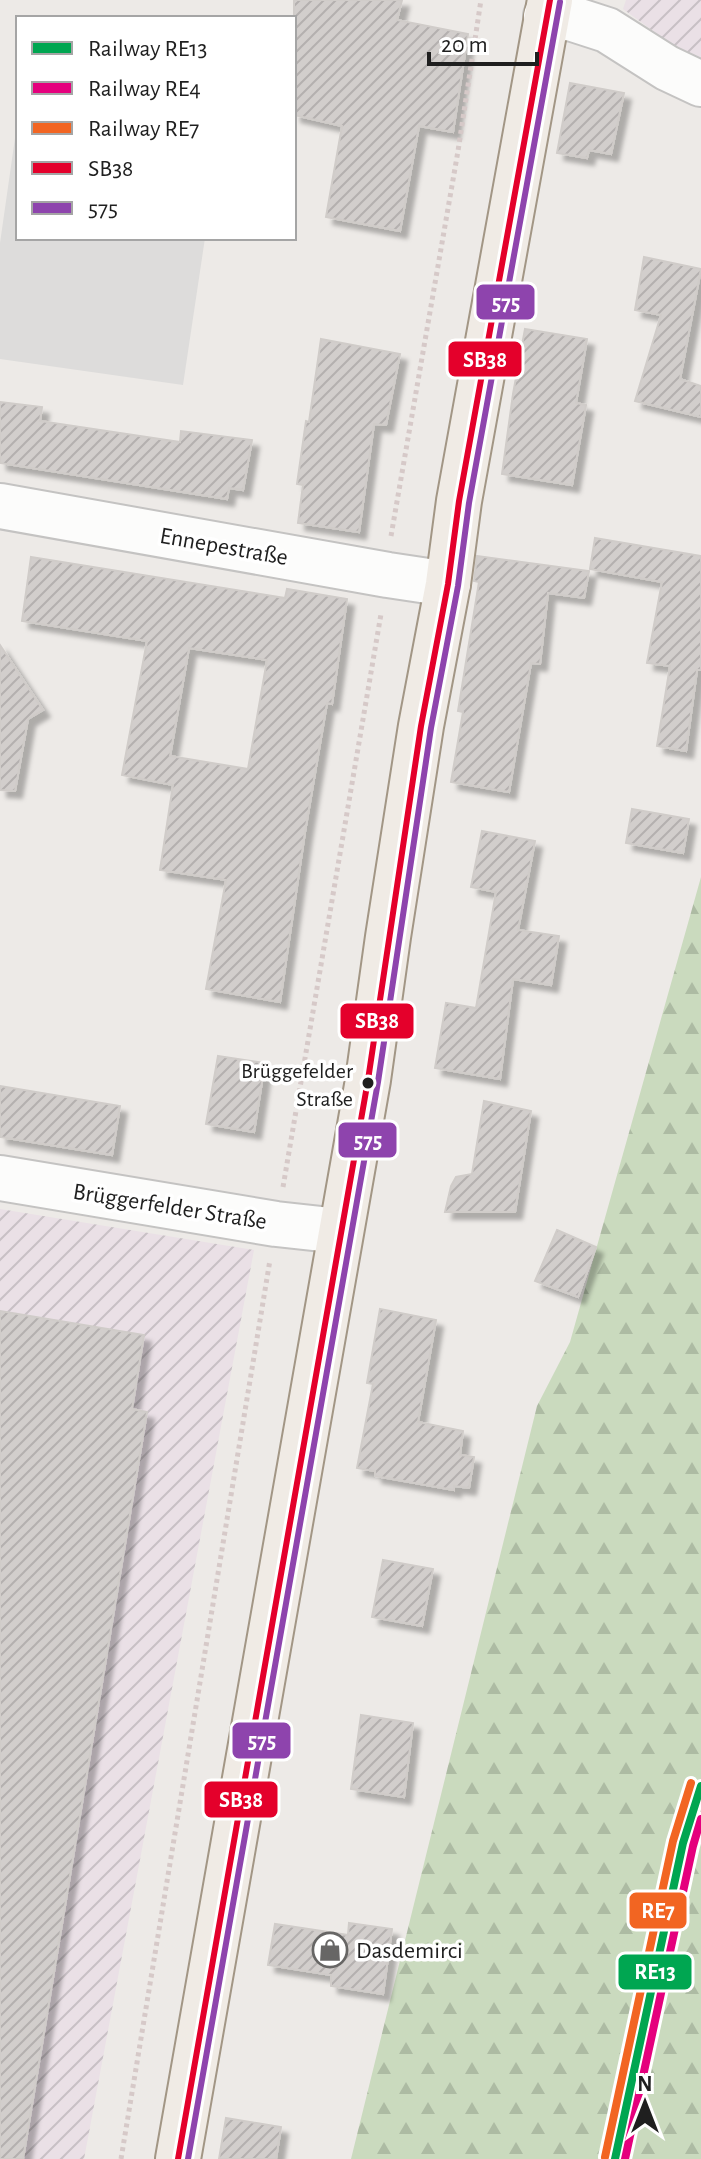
<svg xmlns="http://www.w3.org/2000/svg" width="701" height="2159" viewBox="0 0 701 2159" font-family="'Alegreya Sans',sans-serif">
  <defs>
    <pattern id="industrial-furrows" width="10" height="10" patternUnits="userSpaceOnUse" patternTransform="scale(2)"><rect width="10" height="10" fill="#eae0e6"/><path d="M-1 1l2-2M0 10L10 0M9 11l2-2" fill="none" stroke="#c8c0c5"/></pattern>
    <pattern id="forest-firs" width="22" height="20" patternUnits="userSpaceOnUse" patternTransform="scale(2)"><rect width="22" height="20" fill="#cadabe"/><path d="M5 1l3.5 6h-7zM16 11l3.5 6h-7z" fill="#adbba3"/></pattern>
    <pattern id="building-hatch" width="6" height="6" patternUnits="userSpaceOnUse" patternTransform="scale(2)"><rect width="6" height="6" fill="#d2cecc"/><path d="M-1 1l2-2M0 6l6-6M5 7l2-2" fill="none" stroke="#b4b0af"/></pattern>
    <filter id="shadow"><feDropShadow dx="7" dy="7" stdDeviation="2" flood-color="#0004"/></filter>
  </defs>
  <rect width="100%" height="100%" fill="#edeae7"/>
  <g fill="url(#industrial-furrows)">
    <polygon points="626,0 701,0 701,63 686,55 623,9"/>
    <polygon points="0,1209 254,1250 84,2159 0,2159"/>
  </g>
  <polygon fill="url(#forest-firs)" points="701,877 701,2159 351,2159 537,1406 570,1342"/>
  <polygon fill="#dddcdb" points="15,138 18,138 18,238 205,238 183,385 0,359 0,243"/>
  <g fill="url(#building-hatch)" stroke="#d0ccc9" stroke-width="2" fill-rule="evenodd" filter="url(#shadow)">
    <polygon points="294,0 402,0 397,20 468,34 453,132 419,126 400,231 326,217 342,126 294,115"/>
    <polygon points="570,83 624,93 611,154 589,150 587,158 557,153"/>
    <polygon points="644,257 701,269 680,379 701,386 701,417 635,401 661,315 635,310"/>
    <polygon points="525,329 587,339 576,403 586,405 572,485 502,474 513,394"/>
    <polygon points="321,339 400,354 386,425 374,424 359,532 298,523 303,485 297,484 306,421 309,422"/>
    <polygon points="0,402 42,407 40,421 180,442 181,431 252,440 243,490 229,488 227,499 0,463"/>
    <polygon points="595,538 701,556 701,670 697,670 686,751 657,746 670,666 647,663 662,582 590,569"/>
    <polygon points="477,556 589,571 584,598 548,593 540,664 531,663 509,792 451,782 463,712 458,711 479,582 474,581"/>
    <path d="M31,557L285,598L287,589L347,599L332,704L327,703L305,832L280,1002L206,989L226,880L160,870L173,785L122,775L147,641L22,621ZM189,648L267,660L248,769L170,756Z"/>
    <polygon points="0,645 43,710 28,719 15,791 0,790"/>
    <polygon points="632,809 689,819 683,853 626,843"/>
    <polygon points="482,831 535,841 518,930 559,936 551,985 513,979 500,1079 435,1068 446,1003 476,1008 496,892 471,887"/>
    <polygon points="218,1056 265,1063 254,1132 206,1124"/>
    <polygon points="0,1086 120,1106 112,1155 0,1137"/>
    <polygon points="484,1101 531,1111 515,1212 445,1212 451,1186 456,1177 472,1174"/>
    <polygon points="557,1230 596,1247 578,1297 535,1281"/>
    <polygon points="380,1309 436,1320 418,1422 463,1431 460,1455 474,1457 469,1488 454,1486 454,1490 375,1476 375,1471 357,1468 373,1384 367,1383"/>
    <polygon points="0,1311 144,1335 132,1409 147,1412 23,2159 0,2159"/>
    <polygon points="383,1560 433,1569 422,1626 372,1617"/>
    <polygon points="361,1715 413,1723 404,1797 351,1789"/>
    <polygon points="349,1923 392,1929 383,1994 331,1986 331,1975 268,1965 275,1924 348,1935"/>
    <polygon points="226,2118 281,2127 276,2159 219,2159"/>
  </g>
  <g fill="none" stroke-linecap="round" stroke-linejoin="round">
    <g stroke="#c4c3c2" stroke-width="48">
      <g id="minor">
        <polyline points="546,16 573,19 607,30 667,68 701,84"/>
        <polyline points="0,506 388,575 448,584"/>
        <polyline points="0,1178 276,1224 340,1231"/>
      </g>
    </g>
    <g stroke="#a29685" stroke-width="48">
      <polyline id="major" points="178,2159 368,1080 388,937 421,726 448,584 459,501 550,0"/>
    </g>
    <g stroke="#d6c9c8" stroke-width="5" stroke-dasharray="4 4" stroke-linecap="butt">
      <polyline points="391,536 458,151 481,0"/>
      <polyline points="283,1187 381,614"/>
      <polyline points="121,2159 270,1260"/>
    </g>
    <use href="#minor" stroke="#fcfcfb" stroke-width="44"/>
    <use href="#major" stroke="#f0ebe5" stroke-width="44"/>
    <g stroke="#fff" stroke-width="12">
      <polyline id="bus-1" points="178,2159 368,1080 421,726 448,584 459,501 550,0"/>
    </g>
    <g stroke="#fff" stroke-width="12">
      <polyline id="bus-2" points="188,2159 378,1082 431,728 458,586 469,503 560,2"/>
    </g>
    <use href="#bus-1" stroke="#e4002b" stroke-width="6"/>
    <use href="#bus-2" stroke="#8e44ad" stroke-width="6"/>
    <g stroke="#fff" stroke-width="14">
      <polyline id="rail-1" points="615,2159 683,1843 701,1786"/>
    </g>
    <g stroke="#fff" stroke-width="14">
      <polyline id="rail-2" points="625,2159 693,1846 701,1819"/>
    </g>
    <g stroke="#fff" stroke-width="14">
      <polyline id="rail-3" points="605,2157 673,1841 691,1783"/>
    </g>
    <use href="#rail-1" stroke="#00a651" stroke-width="8"/>
    <use href="#rail-2" stroke="#e5007d" stroke-width="8"/>
    <use href="#rail-3" stroke="#f26522" stroke-width="8"/>
  </g>
  <defs>
    <g id="shop-ring" transform="scale(1.8)"><circle r="9.5" fill="#fff" stroke="#676665" stroke-width="1.5"/><path d="M-5-2.5h2.3a2.7 3.5 0 0 1 5.4 0H5L5.5 6h-11ZM-1.5-2.5h3a1.5 2.3 0 0 0-3 0Z" fill="#676665"/></g>
  </defs>
  <g fill-rule="evenodd">
    <use href="#shop-ring" x="330" y="1950"/>
  </g>
  <circle fill="#1f1f1f" stroke="#fff" stroke-width="3" cx="368" cy="1083" r="7"/>
  <g text-anchor="middle" stroke-width="7" stroke-linejoin="round" paint-order="stroke">
    <g font-size="22" fill="#1f1f1f" stroke="#fff" text-anchor="end">
      <text x="353" y="1078">Brüggefelder<tspan x="353" dy="28">Straße</tspan></text>
    </g>
    <g font-size="24" fill="#1f1f1f" stroke="#fff">
      <text transform="translate(224 546) rotate(10)" y="8">Ennepestraße</text>
      <text transform="translate(170 1206) rotate(9)" y="8">Brüggerfelder Straße</text>
    </g>
    <g font-size="24" fill="#1f1f1f" stroke="#fff" text-anchor="start">
      <text x="356" y="1958">Dasdemirci</text>
    </g>
  </g>
  <g stroke="#fff" stroke-width="3">
    <rect x="475" y="283" width="61" height="38" rx="8" fill="#8e44ad"/>
    <rect x="447" y="340" width="76" height="38" rx="8" fill="#e4002b"/>
    <rect x="339" y="1002" width="76" height="38" rx="8" fill="#e4002b"/>
    <rect x="337" y="1121" width="61" height="38" rx="8" fill="#8e44ad"/>
    <rect x="231" y="1721" width="61" height="39" rx="8" fill="#8e44ad"/>
    <rect x="203" y="1780" width="76" height="39" rx="8" fill="#e4002b"/>
    <rect x="628" y="1891" width="60" height="39" rx="8" fill="#f26522"/>
    <rect x="617" y="1953" width="76" height="38" rx="8" fill="#00a651"/>
  </g>
  <g font-size="22" text-anchor="middle" font-weight="bold" fill="#fff">
    <text x="506" y="310">575</text>
    <text x="485" y="367">SB38</text>
    <text x="377" y="1028">SB38</text>
    <text x="368" y="1148">575</text>
    <text x="262" y="1748">575</text>
    <text x="241" y="1807">SB38</text>
    <text x="658" y="1918">RE7</text>
    <text x="655" y="1979">RE13</text>
  </g>
  <rect x="16" y="16" width="280" height="224" fill="#ffffff" stroke="#a5a5a5" stroke-width="2"/>
  <rect x="32" y="42" width="40" height="12" fill="#00a651" stroke="#a5a5a5" stroke-width="2"/>
  <text x="88" y="56" font-size="24" fill="#1f1f1f">Railway RE13</text>
  <rect x="32" y="82" width="40" height="12" fill="#e5007d" stroke="#a5a5a5" stroke-width="2"/>
  <text x="88" y="96" font-size="24" fill="#1f1f1f">Railway RE4</text>
  <rect x="32" y="122" width="40" height="12" fill="#f26522" stroke="#a5a5a5" stroke-width="2"/>
  <text x="88" y="136" font-size="24" fill="#1f1f1f">Railway RE7</text>
  <rect x="32" y="162" width="40" height="12" fill="#e4002b" stroke="#a5a5a5" stroke-width="2"/>
  <text x="88" y="176" font-size="24" fill="#1f1f1f">SB38</text>
  <rect x="32" y="202" width="40" height="12" fill="#8e44ad" stroke="#a5a5a5" stroke-width="2"/>
  <text x="88" y="216" font-size="24" fill="#1f1f1f">575</text>
  <g transform="translate(645 2103)" stroke="#ffffff" stroke-width="6" paint-order="stroke">
  <path d="M0-6L14 30L0 20L-14 30Z" fill="#1f1f1f"/>
  <text y="-12" font-size="22" font-weight="bold" text-anchor="middle" fill="#1f1f1f">N</text>
  </g>
  <path d="M429 52v12h108v-12" fill="none" stroke="#1f1f1f" stroke-width="4"/>
  <text x="441" y="52" font-size="24" fill="#1f1f1f" stroke="#ffffff" stroke-width="6" paint-order="stroke">20 m</text>
</svg>
